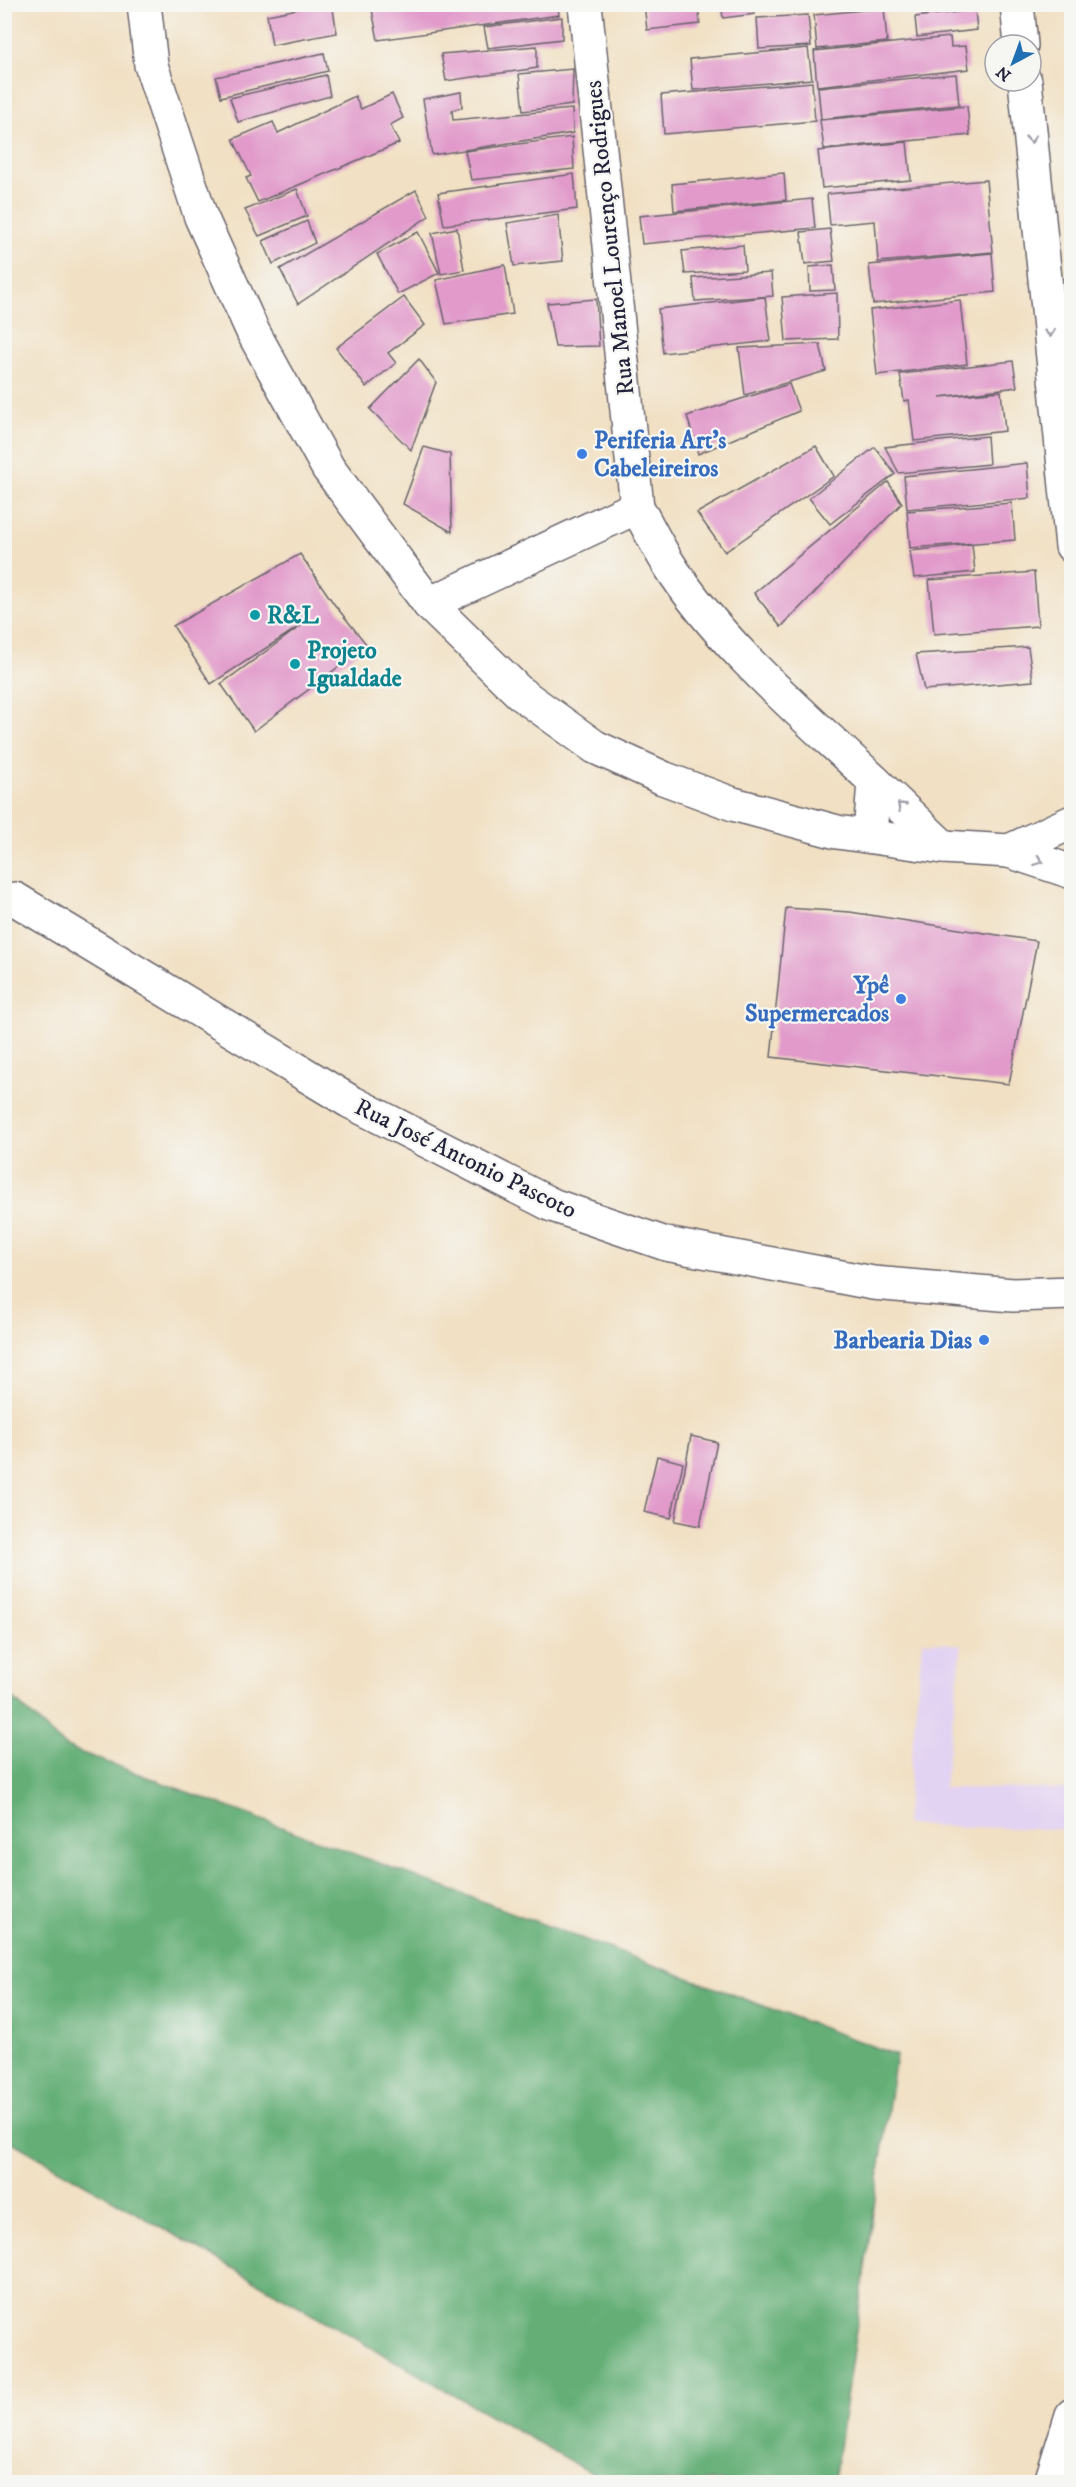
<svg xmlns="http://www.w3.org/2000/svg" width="1076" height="2487" viewBox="0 0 1076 2487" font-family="'IM FELL DW Pica',serif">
  <rect width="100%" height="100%" fill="#f6f6f2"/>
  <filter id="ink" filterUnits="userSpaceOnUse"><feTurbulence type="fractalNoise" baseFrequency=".0167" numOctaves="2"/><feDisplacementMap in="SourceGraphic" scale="12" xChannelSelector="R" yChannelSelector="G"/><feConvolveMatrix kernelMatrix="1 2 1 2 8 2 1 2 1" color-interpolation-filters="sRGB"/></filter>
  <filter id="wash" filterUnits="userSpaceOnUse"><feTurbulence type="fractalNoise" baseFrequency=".008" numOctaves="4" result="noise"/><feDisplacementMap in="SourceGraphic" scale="24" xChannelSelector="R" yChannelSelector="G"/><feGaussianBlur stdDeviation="1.35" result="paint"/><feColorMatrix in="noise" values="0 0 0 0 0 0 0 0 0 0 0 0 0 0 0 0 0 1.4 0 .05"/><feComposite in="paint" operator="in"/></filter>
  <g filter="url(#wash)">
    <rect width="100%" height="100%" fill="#f1e0c3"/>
    <polygon fill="#e3d3f2" points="922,1641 962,1645 944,1788 1071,1789 1071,1830 905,1825"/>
    <polygon fill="#65af77" stroke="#446859" stroke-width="1.5" points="5,1691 66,1747 896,2055 834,2481 607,2482 5,2138"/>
    <g id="blocks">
      <g fill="#e19aca">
        <polygon points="323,4 332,4 337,33 272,45 267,15"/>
        <polygon points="644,4 698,4 700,24 647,30"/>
        <polygon points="721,4 754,4 755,14 723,18"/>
        <polygon points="411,5 558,5 559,15 378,40 372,10"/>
        <polygon points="884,8 887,42 817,49 814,15"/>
        <polygon points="975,10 977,30 917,37 915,17"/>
        <polygon points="808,15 811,46 759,49 757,18"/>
        <polygon points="562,17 562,39 488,48 484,27"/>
        <polygon points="950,37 951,47 966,46 969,69 817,86 814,51"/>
        <polygon points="537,46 537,68 446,81 441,54"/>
        <polygon points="808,48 812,79 693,90 690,59"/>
        <polygon points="324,53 328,71 221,97 216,77"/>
        <polygon points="573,69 572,105 523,111 519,74"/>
        <polygon points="956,74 959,105 821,119 818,87"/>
        <polygon points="326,75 330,96 238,122 230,98"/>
        <polygon points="812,82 815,121 664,134 661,95"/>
        <polygon points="461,92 462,107 452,110 453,120 572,109 573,133 432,155 423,99"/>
        <polygon points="392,94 403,118 390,125 399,143 258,202 246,178 251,176 233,139 273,122 278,133 355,96 361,109"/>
        <polygon points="967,106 970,135 824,149 820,120"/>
        <polygon points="572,137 574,169 471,180 465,151"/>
        <polygon points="907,142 911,180 822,188 818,151"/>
        <polygon points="784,173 786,200 674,211 672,184"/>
        <polygon points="574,174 577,209 444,225 438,193"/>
        <polygon points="986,180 993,252 878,262 875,221 830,225 827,194"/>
        <polygon points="297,189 307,216 259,236 245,210"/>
        <polygon points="416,190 429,216 298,304 280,269"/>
        <polygon points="812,199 815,228 642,244 639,216"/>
        <polygon points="558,215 563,261 514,266 507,223"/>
        <polygon points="307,221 315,243 273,264 263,241"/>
        <polygon points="457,228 464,270 441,274 432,233"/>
        <polygon points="830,229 834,261 805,264 801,232"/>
        <polygon points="418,232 439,273 398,294 377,254"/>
        <polygon points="743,245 745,270 685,274 682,251"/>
        <polygon points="992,253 995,292 873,304 869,265"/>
        <polygon points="505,265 513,314 446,324 436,280"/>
        <polygon points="833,265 835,290 810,291 809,267"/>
        <polygon points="771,273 773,296 695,301 693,278"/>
        <polygon points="837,293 838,339 786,341 782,297"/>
        <polygon points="404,297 425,325 388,353 396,363 366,387 336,348"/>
        <polygon points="765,297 771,341 663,353 658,309"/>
        <polygon points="596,299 599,346 555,347 547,303"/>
        <polygon points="960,300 967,364 877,375 870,310"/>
        <polygon points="820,344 826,371 745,395 739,348"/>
        <polygon points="419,359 436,382 411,450 370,409"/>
        <polygon points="1013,361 1017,387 940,397 1001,391 1005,431 914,441 909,400 904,401 900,374"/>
        <polygon points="789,384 799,411 698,454 687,416"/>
        <polygon points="987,436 989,464 899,473 885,447"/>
        <polygon points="816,446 834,476 725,552 697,513"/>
        <polygon points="424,447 450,454 452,532 403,504"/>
        <polygon points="875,447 895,474 830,524 809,498"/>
        <polygon points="1027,463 1030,498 907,509 904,476"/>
        <polygon points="888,482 902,503 781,627 754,593"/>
        <polygon points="1012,503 1015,540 910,548 907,511"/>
        <polygon points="972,544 975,572 914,578 910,551"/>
        <polygon points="300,554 334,604 367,645 254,731 221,684 309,620 211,684 173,626"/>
        <polygon points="1034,572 1038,626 934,634 929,580"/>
        <polygon points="1028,647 1033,681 924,690 916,654"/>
        <polygon points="786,908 850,912 1037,941 1009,1084 771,1057"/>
        <polygon points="691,1436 717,1442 700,1526 675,1521"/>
        <polygon points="657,1456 683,1463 671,1518 644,1512"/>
      </g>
    </g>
  </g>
  <g filter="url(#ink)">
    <use href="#blocks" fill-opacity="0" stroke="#6a646b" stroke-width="1.5"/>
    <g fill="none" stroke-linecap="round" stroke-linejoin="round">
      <g stroke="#6a646b" stroke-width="36">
        <g id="minor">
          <polyline points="144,4 151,65 201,217 253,332 328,468 429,604 520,693 595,747 663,778 733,804 837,832 943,847 1009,851"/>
          <path d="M585,4L637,507C647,525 657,545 668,563C719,644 804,715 874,781"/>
          <polyline points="429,604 637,507"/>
          <polyline points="1072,822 1009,851 1072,872"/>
          <polyline points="870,836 874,781 943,847"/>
          <polyline points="15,899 349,1101 552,1205 666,1244 873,1283 1013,1295 1072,1293"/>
        </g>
      </g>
      <g stroke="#6a646b" stroke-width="36">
        <g id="secondary">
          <polyline points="1017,4 1021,45"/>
          <polyline points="1025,81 1072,546"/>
          <polyline points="1051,2482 1072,2415"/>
        </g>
      </g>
      <use href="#minor" stroke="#fff" stroke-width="33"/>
      <use href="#secondary" stroke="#fff" stroke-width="33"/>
    </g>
    <defs><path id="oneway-chevron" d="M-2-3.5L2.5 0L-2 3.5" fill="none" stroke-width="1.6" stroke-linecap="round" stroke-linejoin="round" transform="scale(1.5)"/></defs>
    <g stroke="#9c9ca7">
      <use href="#oneway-chevron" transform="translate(1031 139) rotate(84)"/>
      <use href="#oneway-chevron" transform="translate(1050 333) rotate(84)"/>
      <use href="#oneway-chevron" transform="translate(901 806) rotate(-136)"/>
      <use href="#oneway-chevron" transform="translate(1039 861) rotate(19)"/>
    </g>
  </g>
  <g fill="#3f7fe0" stroke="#f6f6f2" stroke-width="2">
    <circle cx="582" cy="454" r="6"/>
    <circle cx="901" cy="999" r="6"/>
    <circle cx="984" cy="1340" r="6"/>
  </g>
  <g fill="#0f9aa8" stroke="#f6f6f2" stroke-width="2">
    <circle cx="255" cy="615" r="6"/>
    <circle cx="295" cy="664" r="6"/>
  </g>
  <g text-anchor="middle" stroke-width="4.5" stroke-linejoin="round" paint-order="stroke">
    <g font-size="24" fill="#22223b" stroke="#f6f6f2">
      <text transform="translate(609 238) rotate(-96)" y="8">Rua Manoel Lourenço Rodrigues</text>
      <text transform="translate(466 1158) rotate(26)" y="8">Rua José Antonio Pascoto</text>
    </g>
    <g font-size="24" font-weight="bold" fill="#366cbe" stroke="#f6f6f2" text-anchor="end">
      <text x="594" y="448" text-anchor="start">Periferia Art's<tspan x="594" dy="28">Cabeleireiros</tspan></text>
      <text x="889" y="993">Ypê<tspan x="889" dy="28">Supermercados</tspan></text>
      <text x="972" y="1348">Barbearia Dias</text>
    </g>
    <g font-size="24" font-weight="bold" fill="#0d838f" stroke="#f6f6f2" text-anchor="start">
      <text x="267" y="623">R&amp;L</text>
      <text x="307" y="658">Projeto<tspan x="307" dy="28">Igualdade</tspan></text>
    </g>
  </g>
  <rect width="1076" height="2487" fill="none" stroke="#f6f6f2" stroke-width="24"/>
  <g transform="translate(1013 63) rotate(221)"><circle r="28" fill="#f6f6f2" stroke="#a1a1a9" stroke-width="1.5"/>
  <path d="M0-4.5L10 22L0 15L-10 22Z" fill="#1f6fb2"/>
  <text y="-9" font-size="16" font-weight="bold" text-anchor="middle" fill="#22223b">N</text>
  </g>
</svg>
